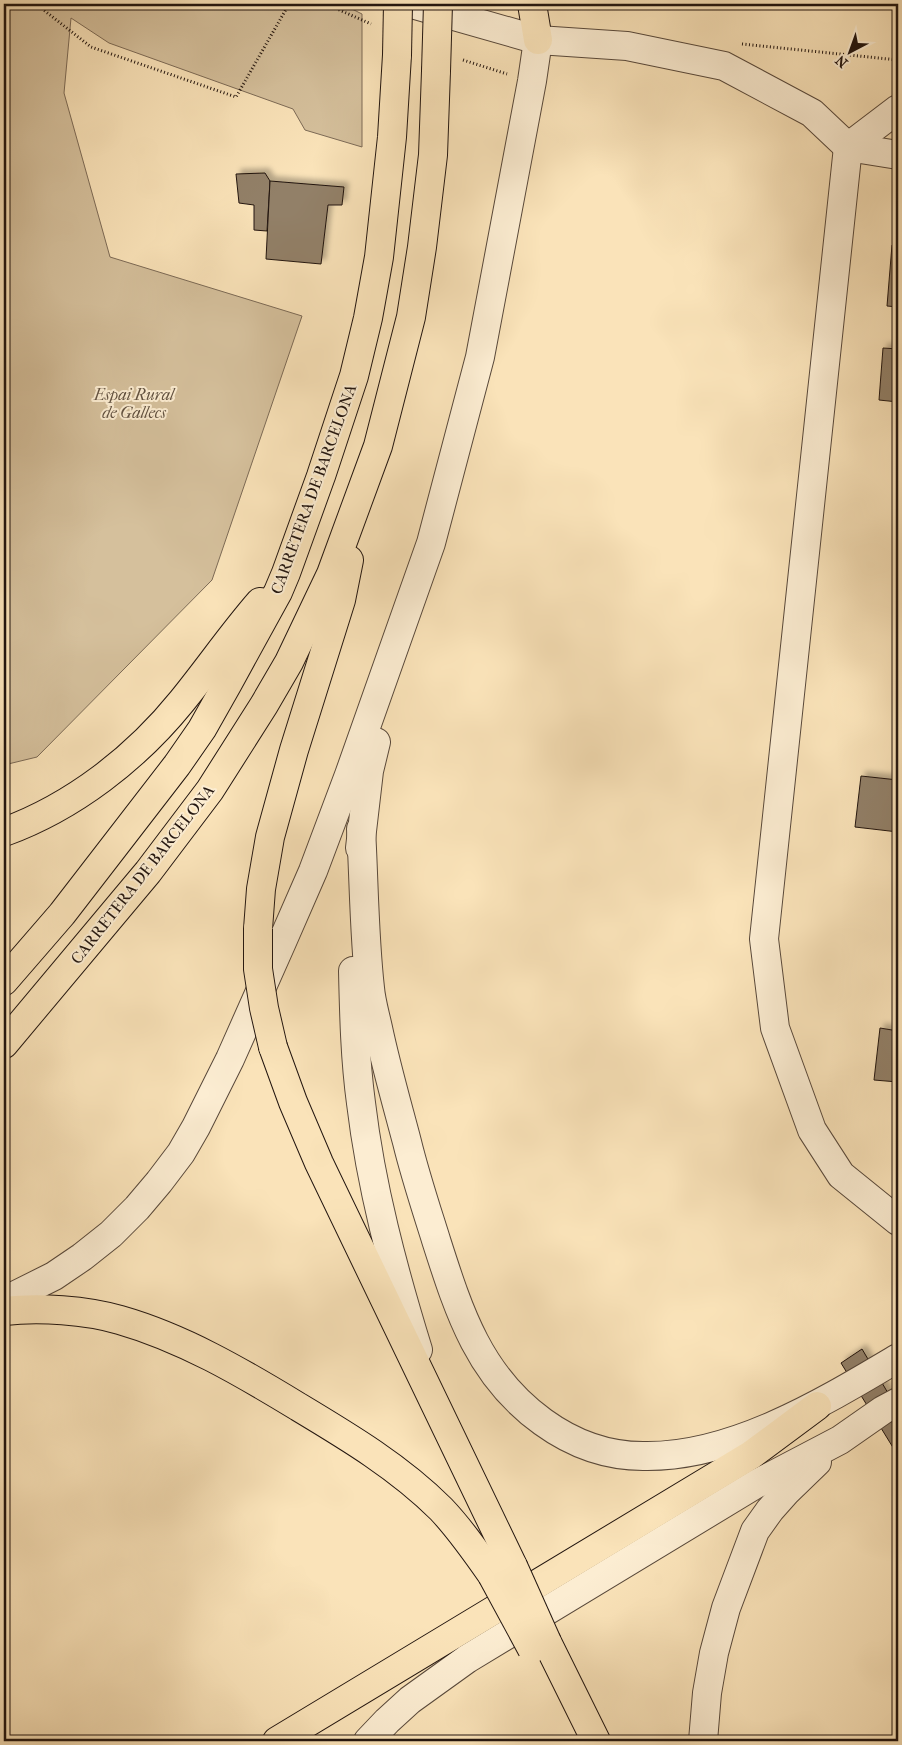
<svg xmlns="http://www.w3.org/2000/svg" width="902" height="1745" viewBox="0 0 902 1745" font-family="'IM FELL French Canon',serif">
  <defs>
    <filter id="shadow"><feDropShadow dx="4.5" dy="-4.5" stdDeviation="2.5" flood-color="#0004"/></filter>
  </defs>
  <rect width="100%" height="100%" fill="#fae3b9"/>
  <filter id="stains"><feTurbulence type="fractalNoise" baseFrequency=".004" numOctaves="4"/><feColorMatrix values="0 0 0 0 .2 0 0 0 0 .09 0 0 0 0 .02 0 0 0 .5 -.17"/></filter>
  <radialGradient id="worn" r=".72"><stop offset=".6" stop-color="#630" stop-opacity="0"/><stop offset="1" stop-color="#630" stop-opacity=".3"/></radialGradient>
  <polygon fill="#d5c09c" stroke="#7c6a56" points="4,4 342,4 362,14 362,147 305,130 293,109 109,43 71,18 64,93 110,257 302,316 212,580 37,757 4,765"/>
  <g fill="#928067" stroke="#22150f" filter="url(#shadow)">
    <polygon points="265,173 270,181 267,231 254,230 254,205 239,203 236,174"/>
    <polygon points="270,181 344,187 342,205 328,205 321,264 266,259"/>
    <polygon points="892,245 898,246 898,307 887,306"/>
    <polygon points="883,348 898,349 898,402 879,400"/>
    <polygon points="861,776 898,780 898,832 855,827"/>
    <polygon points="880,1028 898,1031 898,1082 874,1080"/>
    <polygon points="862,1349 898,1410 898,1453 897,1454 841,1363"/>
  </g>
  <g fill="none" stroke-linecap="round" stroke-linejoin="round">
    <g stroke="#58483a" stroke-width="30">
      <g id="minor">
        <polyline points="412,4 538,40 627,46 724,66 812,113 848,147"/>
        <polyline points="898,109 848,147 764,939 775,1028 812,1130 841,1175 898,1221"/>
        <polyline points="848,147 898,155"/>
        <path d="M361,829C364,881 364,935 370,988C371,1001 375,1014 378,1028C386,1066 397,1104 407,1142C415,1175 426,1208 436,1240C459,1312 479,1376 543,1422C572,1443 606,1456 643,1456C732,1458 824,1402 898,1358"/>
        <polyline points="360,848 369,771 376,742"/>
        <path d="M353,971C354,1015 355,1059 361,1103C371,1187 393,1269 418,1350"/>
        <polyline points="4,1301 54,1276 82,1257 111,1234 137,1208 159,1182 181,1153 196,1127 230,1059 282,942 313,871 349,775 431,543 480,357 532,81 538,40"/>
        <polyline points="368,1741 387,1721 410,1700 467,1659 756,1484 840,1440 883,1410 898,1402"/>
        <polyline points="703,1741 707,1693 714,1653 726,1608 755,1531 770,1510 786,1492 817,1462"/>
      </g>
    </g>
    <g stroke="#22150f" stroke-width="30">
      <g id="highway">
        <polyline points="532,4 538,40"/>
        <path d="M4,832C73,807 136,758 182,701C209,668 232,634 260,602"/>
        <polyline points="258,929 261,889 270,837 294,750 341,600 349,560"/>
        <polyline points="4,981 62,914 177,765 202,729 228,683 278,592 286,573 321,476 354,376 368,318 379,257 392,137 397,55"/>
        <polyline points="4,1044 148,872 210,790 264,705 289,662 331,574 378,446 411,317 422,247 433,155 436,71"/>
        <polyline points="273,1047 293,1102 319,1163 513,1566"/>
        <path d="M4,1311C39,1307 86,1310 120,1320C183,1338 241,1372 297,1406C347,1436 399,1467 441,1509C460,1529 476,1552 492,1575"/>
        <polyline points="547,1642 596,1741"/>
        <polyline points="277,1741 751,1455 817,1406"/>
      </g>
    </g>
    <g stroke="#22150f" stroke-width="3" stroke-dasharray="1 2.5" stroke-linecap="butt">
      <polyline points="36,4 91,47 236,97 289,4"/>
      <polyline points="326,4 371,24"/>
      <polyline points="742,44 898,60"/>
      <polyline points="463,60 507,74"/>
    </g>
    <use href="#minor" stroke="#fcedd2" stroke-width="28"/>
    <use href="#highway" stroke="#fae3b9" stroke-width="28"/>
    <g stroke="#22150f" stroke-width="30" stroke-linecap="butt">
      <g id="highway-bridge">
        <polyline points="397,55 398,4"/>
        <polyline points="436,71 438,4"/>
        <polyline points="258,929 258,969 264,1008 273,1047"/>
        <polyline points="513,1566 547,1642"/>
        <polyline points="492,1575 532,1649"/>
      </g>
    </g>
    <use href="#highway-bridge" stroke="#fae3b9" stroke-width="28"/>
  </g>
  <g text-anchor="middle" stroke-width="4" stroke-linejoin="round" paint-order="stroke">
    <g font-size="16" font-style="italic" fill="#615140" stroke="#fcedd2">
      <text x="134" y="400">Espai Rural<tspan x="134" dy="18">de Gallecs</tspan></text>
    </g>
    <g font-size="16" fill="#22150f" stroke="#fcedd2">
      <text transform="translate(313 489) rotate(-70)" y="6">CARRETERA DE BARCELONA</text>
      <text transform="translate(142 874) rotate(-52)" y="6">CARRETERA DE BARCELONA</text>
    </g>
  </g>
  <rect width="902" height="1745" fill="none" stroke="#fae3b9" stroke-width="20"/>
  <rect x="5" y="5" width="892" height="1735" fill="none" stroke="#22150f" stroke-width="2.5"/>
  <rect x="10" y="10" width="882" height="1725" fill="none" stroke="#22150f"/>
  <g transform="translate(850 52) rotate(221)" stroke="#fcedd2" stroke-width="4" paint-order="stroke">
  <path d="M0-4L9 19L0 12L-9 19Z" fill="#22150f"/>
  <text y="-8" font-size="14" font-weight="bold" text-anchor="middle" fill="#22150f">N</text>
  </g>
  <rect width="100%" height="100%" filter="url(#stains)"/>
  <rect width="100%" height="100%" fill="url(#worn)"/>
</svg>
